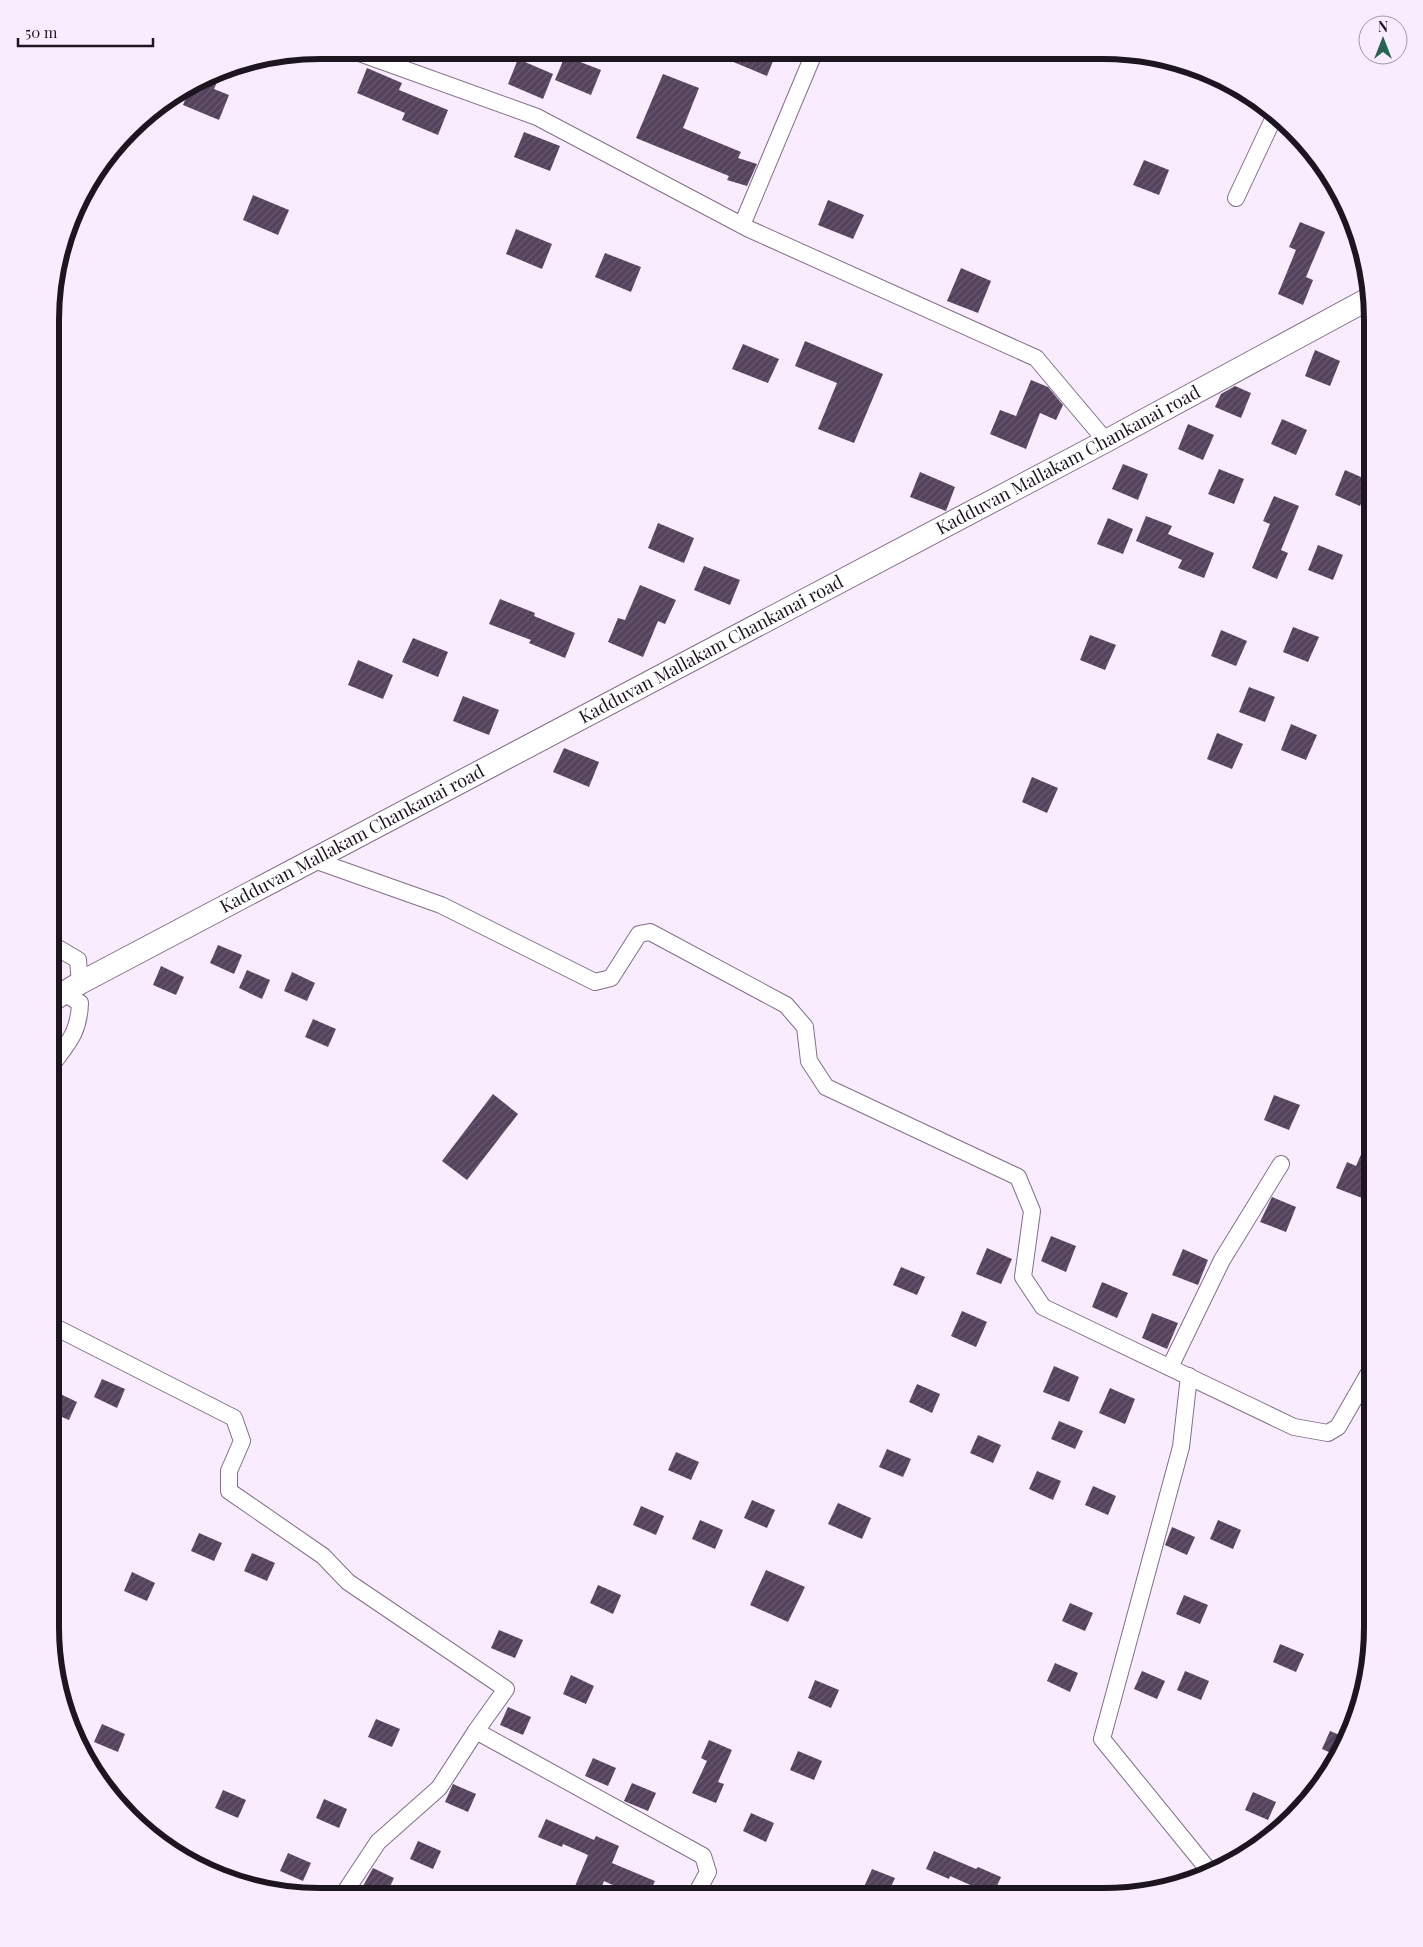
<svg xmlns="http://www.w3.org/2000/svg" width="1423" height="1947" viewBox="0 0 1423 1947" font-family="'Playfair Display',serif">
  <defs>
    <pattern id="building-hatch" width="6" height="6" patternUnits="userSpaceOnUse" patternTransform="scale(1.25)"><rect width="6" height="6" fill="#55425c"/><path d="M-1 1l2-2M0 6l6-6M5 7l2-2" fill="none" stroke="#695a6f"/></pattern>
  </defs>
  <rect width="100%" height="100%" fill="#faecff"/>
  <g fill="url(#building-hatch)">
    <polygon points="707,51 777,51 767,76"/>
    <polygon points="565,56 601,70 591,95 555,80"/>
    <polygon points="518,59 553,74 543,99 508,84"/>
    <polygon points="367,68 402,83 399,90 448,110 438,135 402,120 405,113 357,93"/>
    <polygon points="222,71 214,89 229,95 219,120 183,105 189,90"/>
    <polygon points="663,74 699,88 683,128 741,152 738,158 757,164 747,186 727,180 729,176 636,138"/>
    <polygon points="524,132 560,146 550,171 514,157"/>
    <polygon points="1144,160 1169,170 1159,195 1133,185"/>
    <polygon points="253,195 289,210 278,235 243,220"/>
    <polygon points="828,200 864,215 853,239 818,225"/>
    <polygon points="1300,222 1325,232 1306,277 1313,280 1303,305 1278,294 1296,250 1289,247"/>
    <polygon points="516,229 552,244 542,269 506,254"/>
    <polygon points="605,253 641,267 631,292 595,277"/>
    <polygon points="961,268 991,281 978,313 947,301"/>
    <polygon points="805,341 883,374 854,443 818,429 837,383 795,366"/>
    <polygon points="743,344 779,359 768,383 732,369"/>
    <polygon points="1315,350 1340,361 1330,386 1305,376"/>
    <polygon points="1031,380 1048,387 1063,405 1056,420 1040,413 1026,449 990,434 1000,410 1016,416"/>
    <polygon points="1235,386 1251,393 1241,418 1215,407 1221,394"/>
    <polygon points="1282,419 1307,430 1296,455 1271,444"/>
    <polygon points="1188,424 1214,435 1203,460 1178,449"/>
    <polygon points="1123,464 1148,474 1138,500 1112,489"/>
    <polygon points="1219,469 1244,479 1234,504 1208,494"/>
    <polygon points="1345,470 1370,481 1360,506 1335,495"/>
    <polygon points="920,472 955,487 946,511 910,497"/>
    <polygon points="1274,496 1299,506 1281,550 1288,553 1277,579 1252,568 1270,524 1263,521"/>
    <polygon points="1146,516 1172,526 1168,534 1214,553 1204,578 1178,568 1182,560 1136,541"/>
    <polygon points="1108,518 1133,529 1123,554 1097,544"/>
    <polygon points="658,523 694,538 684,563 648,548"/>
    <polygon points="1318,545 1343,555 1333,580 1308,570"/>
    <polygon points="704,566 740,580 730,605 694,590"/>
    <polygon points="640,585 676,600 665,624 658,621 643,657 608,642 618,618 625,620"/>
    <polygon points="500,599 535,613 534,616 575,633 565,658 529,643 531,640 489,624"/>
    <polygon points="1293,627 1319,637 1308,662 1283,652"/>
    <polygon points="1221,630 1247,641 1236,666 1211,656"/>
    <polygon points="1090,635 1116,645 1105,670 1080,660"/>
    <polygon points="413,638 448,652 438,677 402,662"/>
    <polygon points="358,660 393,675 383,699 348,685"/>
    <polygon points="1249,687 1275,697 1265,722 1239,712"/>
    <polygon points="463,696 499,710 489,735 453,721"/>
    <polygon points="1291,724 1317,735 1306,760 1281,750"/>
    <polygon points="1217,733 1243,744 1232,769 1207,759"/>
    <polygon points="564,748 599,762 589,787 553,772"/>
    <polygon points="1032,777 1058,788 1047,813 1022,802"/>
    <polygon points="218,945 242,955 234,974 210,963"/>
    <polygon points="161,966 184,977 176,995 153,985"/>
    <polygon points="247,970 270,980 262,999 239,988"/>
    <polygon points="292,972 315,983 307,1001 284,991"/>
    <polygon points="313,1019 336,1029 328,1047 305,1037"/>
    <polygon points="493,1094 518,1114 467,1180 442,1161"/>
    <polygon points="1274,1095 1300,1105 1289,1130 1264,1120"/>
    <polygon points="1373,1127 1373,1172 1362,1198 1336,1188 1347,1162 1356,1166"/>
    <polygon points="1272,1197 1296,1207 1286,1232 1260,1222"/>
    <polygon points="1051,1236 1076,1246 1066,1272 1041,1261"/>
    <polygon points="987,1248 1012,1259 1001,1284 976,1274"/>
    <polygon points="1183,1249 1208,1260 1198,1285 1172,1275"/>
    <polygon points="901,1267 925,1277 917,1295 893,1285"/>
    <polygon points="1102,1282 1128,1293 1117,1318 1092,1307"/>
    <polygon points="962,1311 987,1322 976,1347 951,1336"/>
    <polygon points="1152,1313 1178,1323 1167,1349 1142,1338"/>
    <polygon points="1054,1366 1079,1377 1069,1402 1043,1392"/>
    <polygon points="102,1379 125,1389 117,1408 94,1397"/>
    <polygon points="917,1384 940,1394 932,1413 909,1402"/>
    <polygon points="1110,1388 1135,1399 1125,1424 1099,1413"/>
    <polygon points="54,1391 77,1402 69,1420 50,1412 50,1400"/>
    <polygon points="1059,1421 1083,1431 1075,1449 1051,1439"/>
    <polygon points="978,1435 1001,1445 993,1463 970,1453"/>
    <polygon points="887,1449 911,1459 903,1477 879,1467"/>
    <polygon points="676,1452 699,1462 691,1480 668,1470"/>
    <polygon points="1037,1471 1061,1481 1053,1500 1029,1489"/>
    <polygon points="1093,1486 1116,1496 1108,1515 1085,1505"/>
    <polygon points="752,1500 775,1510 767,1528 744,1518"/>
    <polygon points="838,1503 871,1518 862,1539 828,1524"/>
    <polygon points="641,1506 664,1516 656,1535 633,1525"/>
    <polygon points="700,1520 723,1530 715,1549 692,1539"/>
    <polygon points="1218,1520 1241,1530 1233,1549 1210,1539"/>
    <polygon points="1172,1527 1195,1537 1187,1555 1165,1545"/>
    <polygon points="199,1533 222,1543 214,1561 191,1551"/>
    <polygon points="252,1553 275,1563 267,1581 244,1571"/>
    <polygon points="766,1570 805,1587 788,1622 750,1605"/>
    <polygon points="132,1572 155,1583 147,1601 124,1591"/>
    <polygon points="598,1585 621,1595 613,1614 590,1603"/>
    <polygon points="1184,1595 1208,1605 1200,1624 1176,1614"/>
    <polygon points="1070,1603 1093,1613 1085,1631 1062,1621"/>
    <polygon points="499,1630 523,1640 515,1658 491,1648"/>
    <polygon points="1280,1644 1304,1654 1296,1672 1273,1662"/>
    <polygon points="1055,1663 1078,1673 1070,1692 1047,1681"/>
    <polygon points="1142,1671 1165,1681 1157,1699 1134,1689"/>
    <polygon points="1185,1671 1209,1681 1201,1700 1177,1690"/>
    <polygon points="571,1675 594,1686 586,1704 563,1694"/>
    <polygon points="815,1680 839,1690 831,1708 808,1698"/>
    <polygon points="508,1707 531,1717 523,1735 500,1725"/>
    <polygon points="376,1719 400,1729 392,1747 368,1737"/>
    <polygon points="102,1724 125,1734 118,1752 94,1742"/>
    <polygon points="1330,1731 1347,1738 1338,1756 1322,1749"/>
    <polygon points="709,1740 732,1750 718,1782 724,1784 716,1803 692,1793 707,1761 701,1758"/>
    <polygon points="798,1751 822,1761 814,1780 790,1770"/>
    <polygon points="593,1758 616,1768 608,1786 585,1776"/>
    <polygon points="632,1783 656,1793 648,1811 624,1801"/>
    <polygon points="453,1784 476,1794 468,1812 445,1802"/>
    <polygon points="223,1790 246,1800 238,1818 215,1808"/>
    <polygon points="1253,1792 1276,1802 1268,1820 1245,1810"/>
    <polygon points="324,1799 347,1809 339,1828 316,1818"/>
    <polygon points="751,1813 774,1823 766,1842 743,1831"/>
    <polygon points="546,1819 594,1840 596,1836 619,1846 612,1863 655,1881 648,1896 637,1896 604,1881 598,1896 575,1886 588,1855 563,1844 562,1847 538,1837"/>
    <polygon points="418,1841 441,1851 433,1869 410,1859"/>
    <polygon points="934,1851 976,1869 978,1867 1001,1877 993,1895 950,1876 949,1879 926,1869"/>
    <polygon points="288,1853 311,1863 303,1881 280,1871"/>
    <polygon points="373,1868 394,1878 386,1895 363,1886"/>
    <polygon points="872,1869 895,1878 887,1896 864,1887"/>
  </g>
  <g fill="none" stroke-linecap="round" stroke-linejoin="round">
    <g stroke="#826e8a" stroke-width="18">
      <g id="minor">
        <polyline points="351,50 537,117 749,229 1036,358 1106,441"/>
        <polyline points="1236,198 1275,115"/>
        <polyline points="742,225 815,51"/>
        <polyline points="314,860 441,905 595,982 611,978 639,934 650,932 786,1005 805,1027 809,1061 826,1087 1018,1177 1032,1211 1023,1277 1043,1307 1294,1427 1328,1433 1338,1427 1373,1366"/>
        <polyline points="51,944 78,960 80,983"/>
        <path d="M51,1066C68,1043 79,1033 80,1003L64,993"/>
        <polyline points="51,1325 234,1418 242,1441 229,1471 229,1491 323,1556 348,1582 506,1689 476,1731 703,1856 708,1872 695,1896"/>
        <polyline points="1170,1367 1222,1260 1281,1164"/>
        <polyline points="1189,1376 1181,1447 1102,1739 1211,1873"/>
        <polyline points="343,1895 378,1842 439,1788 476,1731"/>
      </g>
    </g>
    <g stroke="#826e8a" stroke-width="24">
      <g id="secondary">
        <path id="s1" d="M51,1001L80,983L1106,441L1370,298"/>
      </g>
    </g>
    <use href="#minor" stroke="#fff" stroke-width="16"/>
    <use href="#secondary" stroke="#fff" stroke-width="22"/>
  </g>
  <g text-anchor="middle" stroke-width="5" stroke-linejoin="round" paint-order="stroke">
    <g font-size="18" fill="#1d1520" stroke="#faecff">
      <text dy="6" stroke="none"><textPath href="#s1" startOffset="1152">Kadduvan Mallakam Chankanai road</textPath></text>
      <text dy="6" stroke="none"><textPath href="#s1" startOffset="748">Kadduvan Mallakam Chankanai road</textPath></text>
      <text dy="6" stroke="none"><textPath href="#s1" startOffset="342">Kadduvan Mallakam Chankanai road</textPath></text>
    </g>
  </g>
  <path d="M0 0H1423V1947H0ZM320 59H1103A261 261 0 0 1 1364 320V1627A261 261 0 0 1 1103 1888H320A261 261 0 0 1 59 1627V320A261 261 0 0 1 320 59Z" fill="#faecff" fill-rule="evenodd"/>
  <path fill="none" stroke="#1d1520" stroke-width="6" d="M320 59H1103A261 261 0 0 1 1364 320V1627A261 261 0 0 1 1103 1888H320A261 261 0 0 1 59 1627V320A261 261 0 0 1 320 59Z"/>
  <g transform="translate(1383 40)"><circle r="24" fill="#faecff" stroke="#a296a6"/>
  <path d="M0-4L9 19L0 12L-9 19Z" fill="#256552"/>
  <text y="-8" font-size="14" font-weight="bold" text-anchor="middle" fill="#1d1520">N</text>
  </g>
  <path d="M18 38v8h135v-8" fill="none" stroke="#1d1520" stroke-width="2.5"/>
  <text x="25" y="38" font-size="15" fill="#1d1520" stroke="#faecff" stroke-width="4" paint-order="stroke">50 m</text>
</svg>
